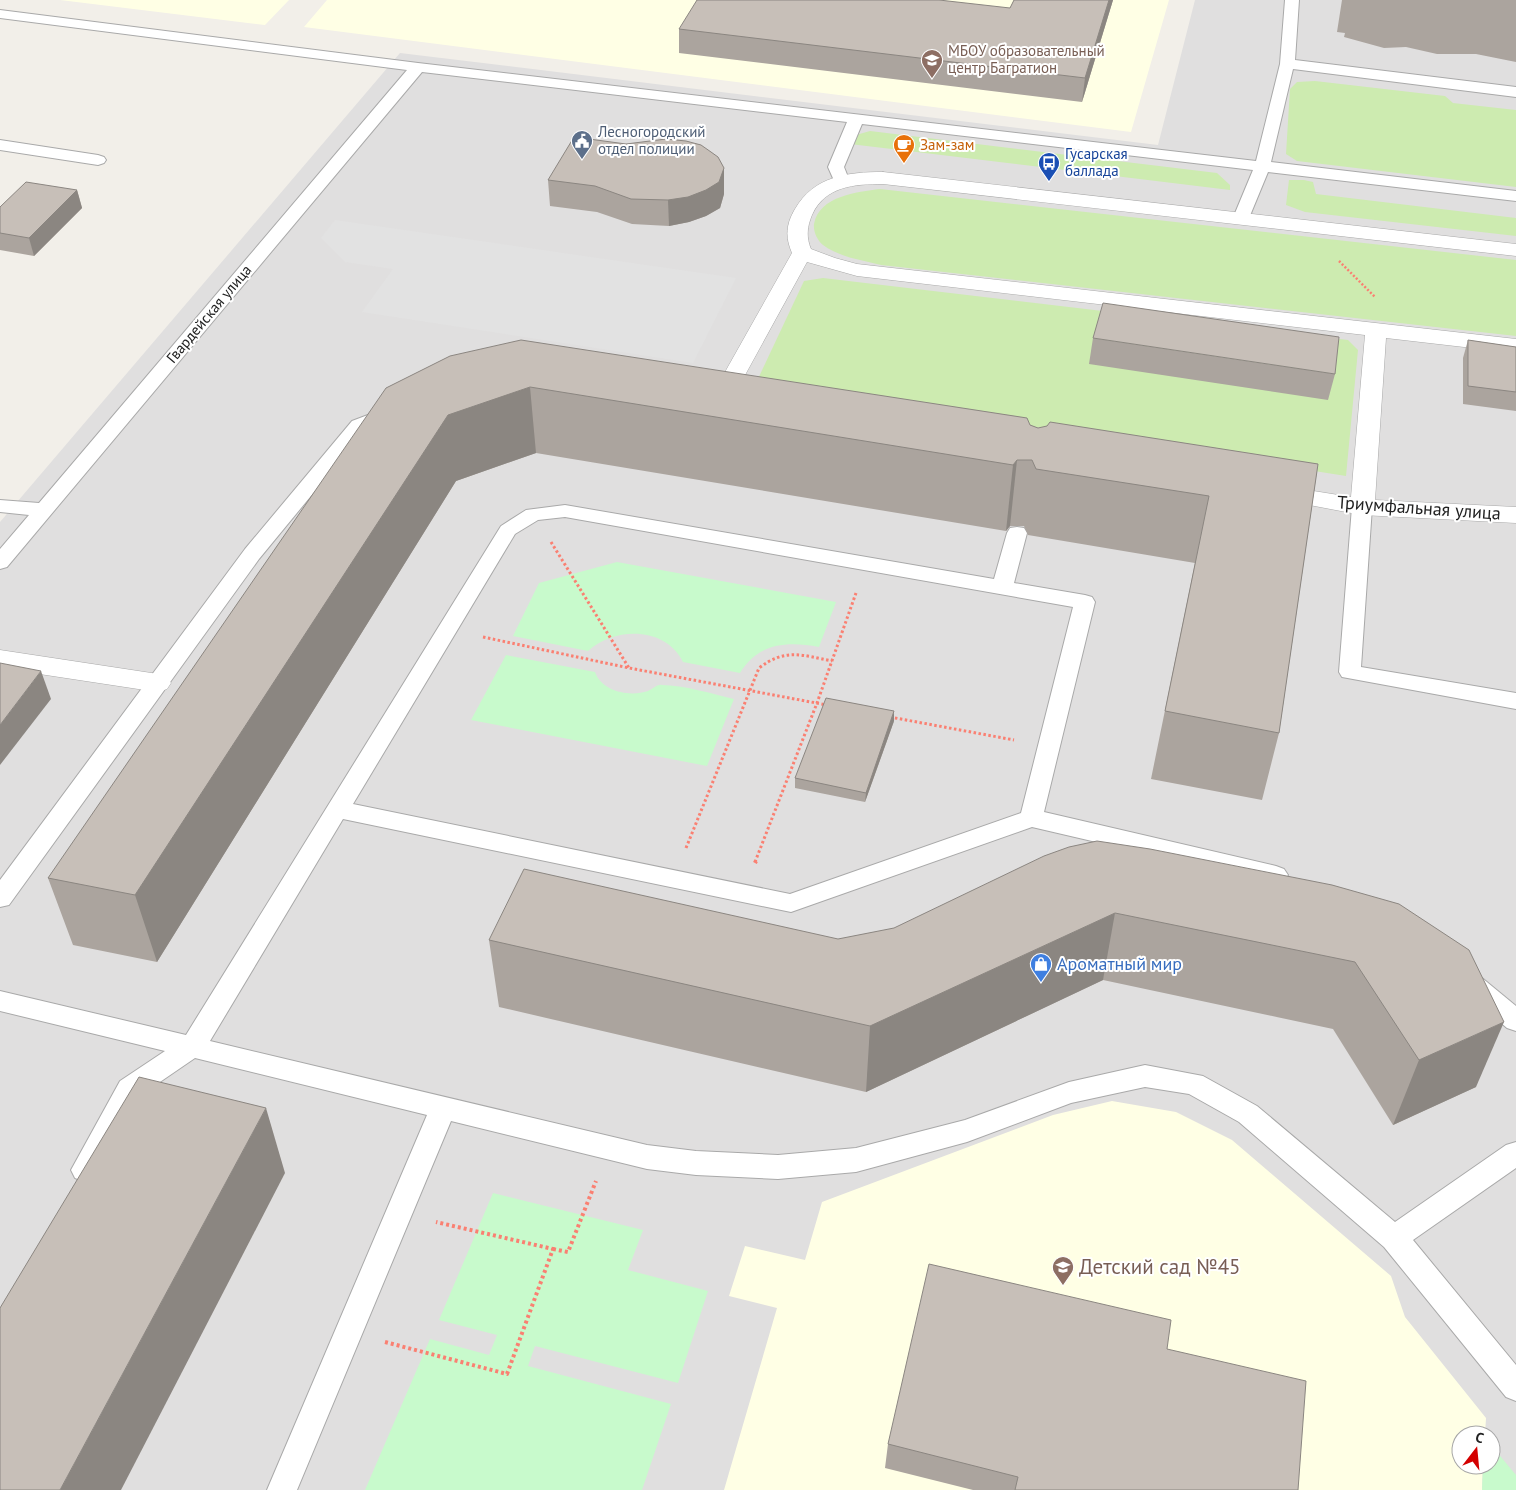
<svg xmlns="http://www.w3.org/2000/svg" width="1516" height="1490" viewBox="0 0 1516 1490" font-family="'PT Sans',sans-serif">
  <rect width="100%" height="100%" fill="#f2efe9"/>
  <path fill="#e0dfdf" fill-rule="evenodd" d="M1195,0H1516V1490H0V522L400,53L1158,145ZM1461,1435H1491V1465H1461Z"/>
  <g fill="#ffffe5">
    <polygon points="60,0 289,0 265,25"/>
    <polygon points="327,0 1169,0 1131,132 304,27"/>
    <polygon points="1112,1101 1176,1112 1232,1140 1391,1276 1405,1317 1486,1418 1485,1435 1461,1435 1461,1465 1483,1465 1482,1490 724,1490 777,1308 729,1296 745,1246 805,1260 822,1202 1053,1115"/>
  </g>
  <g fill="#cdebb0">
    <polygon points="1315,81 1445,96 1453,103 1516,110 1516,187 1297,161 1286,154 1290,89 1297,82"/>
    <polygon points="870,131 1217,173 1230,185 1230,190 850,144 856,135"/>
    <polygon points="1289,180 1304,180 1313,182 1316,194 1516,218 1516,236 1305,212 1286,205"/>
    <path d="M880,189L1516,260V336L881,265C861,260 839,257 823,245C817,240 813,231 814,224C819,196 857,192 880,189Z"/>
    <polygon points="823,278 1348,340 1358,350 1346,476 756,383 804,281"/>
  </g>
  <g fill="#c8facc">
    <path d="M617,562L836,602L819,647C787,641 758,643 740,673L683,662C666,627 616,626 588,651L513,636L539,583Z"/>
    <path d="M506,655L595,672C602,692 630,697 648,691C653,689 657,684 662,685C683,685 713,694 734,699L707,766L471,720Z"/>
    <polygon points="493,1193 643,1230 628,1270 708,1291 678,1383 535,1346 528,1366 671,1404 642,1490 365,1490 430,1339 489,1355 497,1335 439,1320"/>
    <polygon points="1491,1445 1516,1475 1516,1490 1482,1490 1483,1465 1491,1465"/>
  </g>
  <polygon fill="#e2e2e2" points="335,220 736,278 693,363 362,312 393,269 345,262 321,238"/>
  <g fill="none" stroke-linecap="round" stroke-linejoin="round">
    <g stroke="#a9a9a9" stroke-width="2">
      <g id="service">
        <polygon points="1285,0 1299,0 1295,60 1516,87 1516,97 1293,69 1271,162 1516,191 1516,201 1268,172 1249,218 1247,222 1235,222 1233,218 1253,170 862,124 844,167 850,182 848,185 836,185 828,167 847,122 422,72 7,567 0,569 0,549 29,515 0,512 0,500 39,503 407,70 0,18 0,10 418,63 1256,161 1280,64"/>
        <polygon points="0,140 98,155 104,157 106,160 104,163 98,165 0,150"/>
        <polygon points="389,407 396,409 398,413 396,417 366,429 259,559 9,905 0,907 0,880 245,549 352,421"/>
        <polygon points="1362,501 1369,503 1372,507 1361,667 1516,693 1516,709 1342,677 1339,672 1352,507 1355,503"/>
        <path d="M565,505L994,579L1007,533L1010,528L1017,527L1024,528L1027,533L1014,583L1085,595L1092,597L1095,602L1044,812L1276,866L1284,869L1288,875L1284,881L1276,884L1032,827L791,912L343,819L210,1041L647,1145L696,1151L778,1155L856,1148L965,1120L1069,1082L1145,1065L1203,1076L1257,1106L1395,1222L1506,1145L1516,1142V1168L1413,1240L1516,1365V1401L1506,1397L1384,1247L1239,1122L1189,1094L1145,1087L1071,1103L967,1142L856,1172L778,1179L696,1175L647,1169L451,1121L297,1490H267L427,1115L195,1058L138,1097L95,1178L85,1182L75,1178L71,1170L120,1081L165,1051L0,1011V991L186,1035L501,526L526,510ZM565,517L1073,607L1021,813L790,894L353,804L515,534L538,520Z"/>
        <polygon points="1473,975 1482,978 1516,1006 1516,1031 1507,1028 1464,992 1460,985 1464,978"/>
      </g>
    </g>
    <g stroke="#a9a9a9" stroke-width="1">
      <g id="minor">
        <path d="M883,172L1516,244V256L883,184C855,184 825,186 812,215C807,227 806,237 811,249L835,258L857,264L1516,339V353L1386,338L1375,500L1516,507V523L1362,515L1267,497L1264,492L1267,487L1276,485L1351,497L1365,335L857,276L807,262L733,397L730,402L722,404L714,402L711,397L792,253C785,237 786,224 795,209C814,176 848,172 883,172Z"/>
        <polygon points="0,650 158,674 167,677 171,683 167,689 158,692 0,668"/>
      </g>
    </g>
    <polyline stroke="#fa8072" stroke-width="2.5" stroke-dasharray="2 2" stroke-linecap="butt" points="1339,261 1375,297"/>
    <g stroke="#fa8072" stroke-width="3" stroke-dasharray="2.5 2.5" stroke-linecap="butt">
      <polyline points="551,542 629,668"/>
      <polyline points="483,637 629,668 827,705"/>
      <polyline points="890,717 1014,740"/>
      <path d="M686,848L759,668C785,648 802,655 832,661"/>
      <polyline points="755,862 817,703 856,593"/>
    </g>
    <g stroke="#fa8072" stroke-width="4" stroke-dasharray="3 3" stroke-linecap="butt">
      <polyline points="755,863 756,861"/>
      <polyline points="553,1249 568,1252 596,1181"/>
      <polyline points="385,1342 507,1374 553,1249 436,1222"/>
    </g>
    <use href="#service" fill="#fff" fill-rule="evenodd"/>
    <use href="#minor" fill="#fff" fill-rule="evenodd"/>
  </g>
  <g fill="#aba49e">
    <polygon points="1014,0 1113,0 1082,102 679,53 679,29 1010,8"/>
    <polygon points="1342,0 1516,0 1516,62 1476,54 1437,54 1406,47 1384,48 1344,37 1345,33 1337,32"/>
    <polygon points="548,180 724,194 720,208 706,216 689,222 669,226 632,224 597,212 550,206"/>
    <polygon points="77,190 82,208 34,256 0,250 0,207"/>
    <polygon points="1093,338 1335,374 1328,400 1089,364"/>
    <polygon points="1468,340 1516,347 1516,411 1463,404 1463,358"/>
    <polygon points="450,356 1030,425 1038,428 1318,464 1279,733 1262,800 1151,779 1195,563 1028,535 1024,526 1010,526 1006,531 536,453 456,481 157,962 73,945 48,878"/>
    <polygon points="894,721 865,802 795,788 795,778"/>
    <polygon points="1332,885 1476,1087 1393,1125 1333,1029 1103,980 866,1092 499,1007 489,940 838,939"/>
    <polygon points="1167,1349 1298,1490 973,1490 885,1468 888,1444"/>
  </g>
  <g fill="#8b8681">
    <polygon points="1109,0 1113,0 1082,102 1085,78"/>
    <polygon points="724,168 724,194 720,208 706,216 689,222 669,226 668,200"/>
    <polygon points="77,190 82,208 34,256 29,238"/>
    <polygon points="530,387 536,453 456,481 157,962 135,895 448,415"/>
    <polygon points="1017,460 1010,526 1006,531 1013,465"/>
    <polygon points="41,671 51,699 0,765 0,725"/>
    <polygon points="894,711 894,721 865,802 866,793"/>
    <polygon points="1115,913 1103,980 866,1092 870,1026"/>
    <polygon points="1504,1022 1476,1087 1393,1125 1419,1060"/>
    <polygon points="266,1108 285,1173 121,1490 60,1490"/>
  </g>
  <g fill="#c7bfb8" stroke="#8b8681">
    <polygon points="697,0 939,0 1010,8 1014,0 1109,0 1085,78 679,29"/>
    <polygon points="574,137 626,144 666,139 686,141 701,145 711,152 718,157 724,168 719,182 706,190 688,197 668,200 631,199 595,186 548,180"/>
    <polygon points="26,182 77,190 29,238 0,233 0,207"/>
    <polygon points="1103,303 1339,337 1335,374 1093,338"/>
    <polygon points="521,340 1027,418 1030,425 1038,428 1047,426 1050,422 1318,464 1279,733 1165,711 1209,496 1036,469 1032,460 1017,460 1013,465 530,387 448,415 135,895 48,878 386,388 450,356"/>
    <polygon points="1468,340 1516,347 1516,392 1468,386"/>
    <polygon points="0,663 41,671 0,725"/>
    <polygon points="826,698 894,711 866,793 795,778"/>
    <polygon points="1097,841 1150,849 1332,885 1399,904 1469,950 1504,1022 1419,1060 1355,962 1115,913 870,1026 489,940 524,869 838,939 894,928 1044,856 1069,847"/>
    <polygon points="139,1077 266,1108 60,1490 0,1490 0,1308"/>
    <polygon points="929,1264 1171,1320 1167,1349 1306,1381 1298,1490 1015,1490 1018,1477 888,1444"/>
  </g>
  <defs>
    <g id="school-pin" transform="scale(1.125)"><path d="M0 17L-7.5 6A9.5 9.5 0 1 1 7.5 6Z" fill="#8d6e63" stroke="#fff"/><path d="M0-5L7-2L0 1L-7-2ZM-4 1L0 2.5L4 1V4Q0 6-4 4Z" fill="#fff"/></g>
    <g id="civic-pin" transform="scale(1.125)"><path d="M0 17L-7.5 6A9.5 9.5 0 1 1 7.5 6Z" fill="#5c6f8a" stroke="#fff"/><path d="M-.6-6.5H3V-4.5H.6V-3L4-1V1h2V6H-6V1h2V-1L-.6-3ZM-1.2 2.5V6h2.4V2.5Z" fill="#fff"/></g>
    <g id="cafe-pin" transform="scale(1.125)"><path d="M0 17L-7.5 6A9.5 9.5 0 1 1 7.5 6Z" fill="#e8710a" stroke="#fff"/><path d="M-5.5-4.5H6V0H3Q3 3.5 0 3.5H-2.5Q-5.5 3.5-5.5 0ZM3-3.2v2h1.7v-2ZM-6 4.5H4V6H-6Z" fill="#fff"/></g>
    <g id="bus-pin" transform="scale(1.125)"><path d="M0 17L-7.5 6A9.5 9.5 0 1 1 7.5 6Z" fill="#1a4fb4" stroke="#fff"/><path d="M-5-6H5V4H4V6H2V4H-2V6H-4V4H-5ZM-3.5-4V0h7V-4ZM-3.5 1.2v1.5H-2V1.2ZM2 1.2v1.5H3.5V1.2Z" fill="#fff"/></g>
    <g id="shop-pin" transform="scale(1.125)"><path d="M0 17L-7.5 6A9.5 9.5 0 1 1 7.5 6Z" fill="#3f7fe0" stroke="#fff"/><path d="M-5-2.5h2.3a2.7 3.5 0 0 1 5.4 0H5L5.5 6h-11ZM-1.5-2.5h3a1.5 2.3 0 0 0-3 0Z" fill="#fff"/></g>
  </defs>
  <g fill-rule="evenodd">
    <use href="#school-pin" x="932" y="60"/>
    <use href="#civic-pin" x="582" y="141"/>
    <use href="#cafe-pin" x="904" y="145"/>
    <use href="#bus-pin" x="1049" y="163"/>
    <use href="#shop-pin" x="1041" y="964"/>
    <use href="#school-pin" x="1063" y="1267"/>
  </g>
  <g text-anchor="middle" stroke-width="4" stroke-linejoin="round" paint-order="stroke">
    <g font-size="15" fill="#785e54" stroke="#fff" text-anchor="start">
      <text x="948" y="56">МБОУ образовательный<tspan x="948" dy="17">центр Багратион</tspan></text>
    </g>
    <g font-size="15" fill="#4e5e75" stroke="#fff" text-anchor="start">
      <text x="598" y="137">Лесногородский<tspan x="598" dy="17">отдел полиции</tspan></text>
    </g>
    <g font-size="15" fill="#c56008" stroke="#fff" text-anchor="start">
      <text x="920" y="150">Зам-зам</text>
    </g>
    <g font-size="15" fill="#164399" stroke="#fff" text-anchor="start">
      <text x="1065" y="159">Гусарская<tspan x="1065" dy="17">баллада</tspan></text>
    </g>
    <g font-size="15" fill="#222" stroke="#fff">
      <text transform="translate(209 314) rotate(-50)" y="5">Гвардейская улица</text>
    </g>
    <g font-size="18" fill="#222" stroke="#fff">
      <text transform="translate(1419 508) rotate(4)" y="6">Триумфальная улица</text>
    </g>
    <g font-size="18" fill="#366cbe" stroke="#fff" text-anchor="start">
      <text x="1057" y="970">Ароматный мир</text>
    </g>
    <g font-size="21" fill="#785e54" stroke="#fff" text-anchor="start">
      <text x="1079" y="1274">Детский сад №45</text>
    </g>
  </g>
  <g transform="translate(1476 1450) rotate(16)"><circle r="24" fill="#ffffff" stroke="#a7a7a7"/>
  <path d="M0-4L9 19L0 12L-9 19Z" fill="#d40000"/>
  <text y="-8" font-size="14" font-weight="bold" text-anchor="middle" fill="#222222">С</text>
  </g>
</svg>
